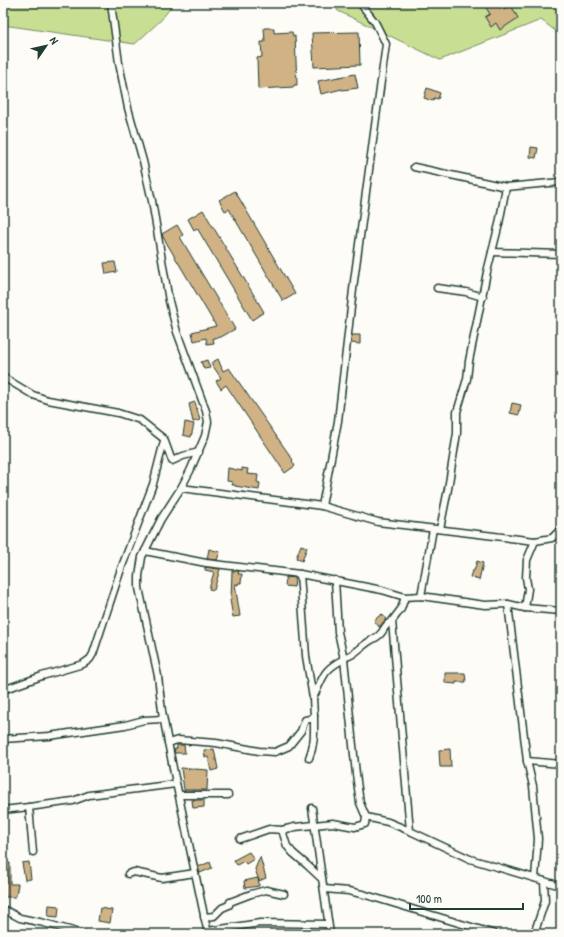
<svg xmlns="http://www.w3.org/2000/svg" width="564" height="937" viewBox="0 0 564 937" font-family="'Patrick Hand',sans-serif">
  <rect width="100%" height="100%" fill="#fdfcf7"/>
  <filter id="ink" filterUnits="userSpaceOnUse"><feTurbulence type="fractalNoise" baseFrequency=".025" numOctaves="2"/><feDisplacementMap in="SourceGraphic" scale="8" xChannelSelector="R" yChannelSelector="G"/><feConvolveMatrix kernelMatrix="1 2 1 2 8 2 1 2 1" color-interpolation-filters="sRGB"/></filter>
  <g filter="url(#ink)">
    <g fill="#c8de93" stroke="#748e64">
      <polygon points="3,3 174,3 161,20 135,44 3,25"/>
      <polygon points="334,3 561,3 561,35 541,20 440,60 338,11"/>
    </g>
    <g fill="#d1b285" stroke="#1f3d34">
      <polygon points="483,3 499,3 503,9 511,5 518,18 500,30 496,23 491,27 485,17 490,14"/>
      <polygon points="264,28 274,28 274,33 292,32 293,36 295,36 297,85 294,85 294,87 258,89 257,58 262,57 261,42 265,42"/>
      <polygon points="359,32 360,65 314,67 312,33"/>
      <polygon points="355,74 358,88 342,90 342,89 321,94 318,81"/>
      <polygon points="427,88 440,93 438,99 434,98 433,101 424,98"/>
      <polygon points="531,147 538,148 536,158 530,157"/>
      <polygon points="235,191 295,294 283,301 229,209 225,211 219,200"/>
      <polygon points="203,210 264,312 252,320 197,228 194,230 188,219"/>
      <polygon points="177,225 183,235 180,237 235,329 221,337 213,338 214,343 207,344 206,338 194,341 192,332 216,326 163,237 162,234"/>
      <polygon points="115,262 117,272 106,274 104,263"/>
      <polygon points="352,335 360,335 360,344 351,343"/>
      <polygon points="218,359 223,371 229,368 293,460 292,461 295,466 285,473 226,385 221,389 216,381 221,378 211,363"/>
      <polygon points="207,360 210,368 204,369 201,362"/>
      <polygon points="195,402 200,420 193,422 189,404"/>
      <polygon points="512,403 521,405 519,415 510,413"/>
      <polygon points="185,422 194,424 191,437 183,435"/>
      <polygon points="228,468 242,471 242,468 248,469 247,474 258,475 257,482 260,483 259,490 235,486 235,485 232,485 233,482 227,481"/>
      <polygon points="301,545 307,547 302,561 296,558"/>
      <polygon points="209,549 220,552 217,560 207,559"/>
      <polygon points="477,561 483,563 479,580 470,577 472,571 474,571"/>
      <polygon points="205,567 220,569 214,590 209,589 214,572 205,570"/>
      <polygon points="232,571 239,571 238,574 242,574 241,583 238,583 238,585 235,584 240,616 233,617 230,600 231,599"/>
      <polygon points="286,577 295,578 294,587 285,586"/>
      <polygon points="382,614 386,619 379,627 374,620"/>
      <polygon points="445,673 465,673 466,682 456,682 456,684 445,683"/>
      <polygon points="177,745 184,745 185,753 175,753 174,750 177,748"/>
      <polygon points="214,749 218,769 211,771 208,757 205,757 204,750"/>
      <polygon points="450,749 451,767 440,767 439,750"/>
      <polygon points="181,768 208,770 207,790 184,790"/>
      <polygon points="192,800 204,800 204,807 193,808"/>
      <polygon points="249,852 254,859 246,864 244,861 237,865 234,860"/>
      <polygon points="260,857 266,878 259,881 255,869"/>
      <polygon points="29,862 31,879 25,880 22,863"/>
      <polygon points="210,862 212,868 200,873 198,867"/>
      <polygon points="3,863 10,863 10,884 18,884 16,896 15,897 3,897"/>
      <polygon points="258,878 259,886 245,888 244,881"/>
      <polygon points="49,905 59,906 58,917 48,916"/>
      <polygon points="100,908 112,910 110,923 98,921"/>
    </g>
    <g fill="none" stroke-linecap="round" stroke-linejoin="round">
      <g stroke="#1f3d34" stroke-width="9">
        <g id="street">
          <polyline points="111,3 119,63 128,108 143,161 152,201 169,301 177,332 206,411 208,422 205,436 190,471 181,488 161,519 142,557 139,576 139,588 158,676 162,711 174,773 208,934"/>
          <polyline points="414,167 506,187 561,182"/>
          <polyline points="492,252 561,254"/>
          <polyline points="437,288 466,292 483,297"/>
          <polyline points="3,377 33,395 48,400 118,413 140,420 164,439 172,461 183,456 199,452"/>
          <polyline points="181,488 322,506 378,522 535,541 552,538 561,529"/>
          <polyline points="322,506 338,421 354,281 386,44 375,22 360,3"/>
          <polyline points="440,529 448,489 457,433 457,412 467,379 469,361 487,272 499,224 506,187"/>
          <polyline points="145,551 206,563 300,574 382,590 405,597 421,596 485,605 508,604 525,608 561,611"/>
          <polyline points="421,596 433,529"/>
          <polyline points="405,597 401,609 392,621 410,831 470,859 561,886"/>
          <polyline points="508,604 527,761 533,786 538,839 535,878"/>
          <polyline points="525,608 528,589 526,578 527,560 535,541"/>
          <path d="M343,658C354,656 358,649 367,643C372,639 378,638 382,632C385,627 386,624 392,621"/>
          <polyline points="3,690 42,676 83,664 90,659 93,654 121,569 153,484 164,441"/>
          <path d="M313,698C324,677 321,671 344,659"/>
          <polyline points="3,739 49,736 125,725 144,720 163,719"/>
          <polyline points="168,743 178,740 216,743 259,751 275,752 289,746 301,731 305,720 310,719 314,716 313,698 306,656 300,574"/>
          <path d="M309,758C315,744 314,732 314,716"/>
          <polyline points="527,761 561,764"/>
          <polyline points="179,795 228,795"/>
          <polyline points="312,808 330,934"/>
          <polyline points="3,810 29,807"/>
          <polyline points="366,817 388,822 410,831"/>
          <polyline points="282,830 287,846 293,853 307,865 322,879"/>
          <polyline points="240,839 269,829 282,830 295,827 333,823 355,827 365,824 366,817 360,803 356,774 344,659 338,632 335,580"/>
          <polyline points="33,852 29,807 73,801 89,795 176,784"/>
          <polyline points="128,874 134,872 162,878 195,873"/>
          <polyline points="324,889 349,891 366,895 495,934"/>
          <polyline points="3,909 20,918 44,923 84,934"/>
          <polyline points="204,917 214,916 222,908 229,905 230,902 251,894 266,890 284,894"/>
          <polyline points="208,931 260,923 328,924"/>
          <polyline points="534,934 545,901 544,881"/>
        </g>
      </g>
      <use href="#street" stroke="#fdfcf7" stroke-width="6"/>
    </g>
  </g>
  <rect width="564" height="937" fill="none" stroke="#fdfcf7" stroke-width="16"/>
  <rect x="8" y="8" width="548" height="921" fill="none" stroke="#1f3d34" stroke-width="1.5" filter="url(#ink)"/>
  <g transform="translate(46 46) rotate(56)" stroke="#fdfcf7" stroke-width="3" paint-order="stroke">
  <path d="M0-3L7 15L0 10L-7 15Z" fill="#1f3d34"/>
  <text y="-6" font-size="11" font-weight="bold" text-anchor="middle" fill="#1f3d34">N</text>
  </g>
  <path d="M410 903v6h113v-6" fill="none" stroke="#1f3d34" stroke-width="2"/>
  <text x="416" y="903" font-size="12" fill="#1f3d34" stroke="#fdfcf7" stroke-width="3" paint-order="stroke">100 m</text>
</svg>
